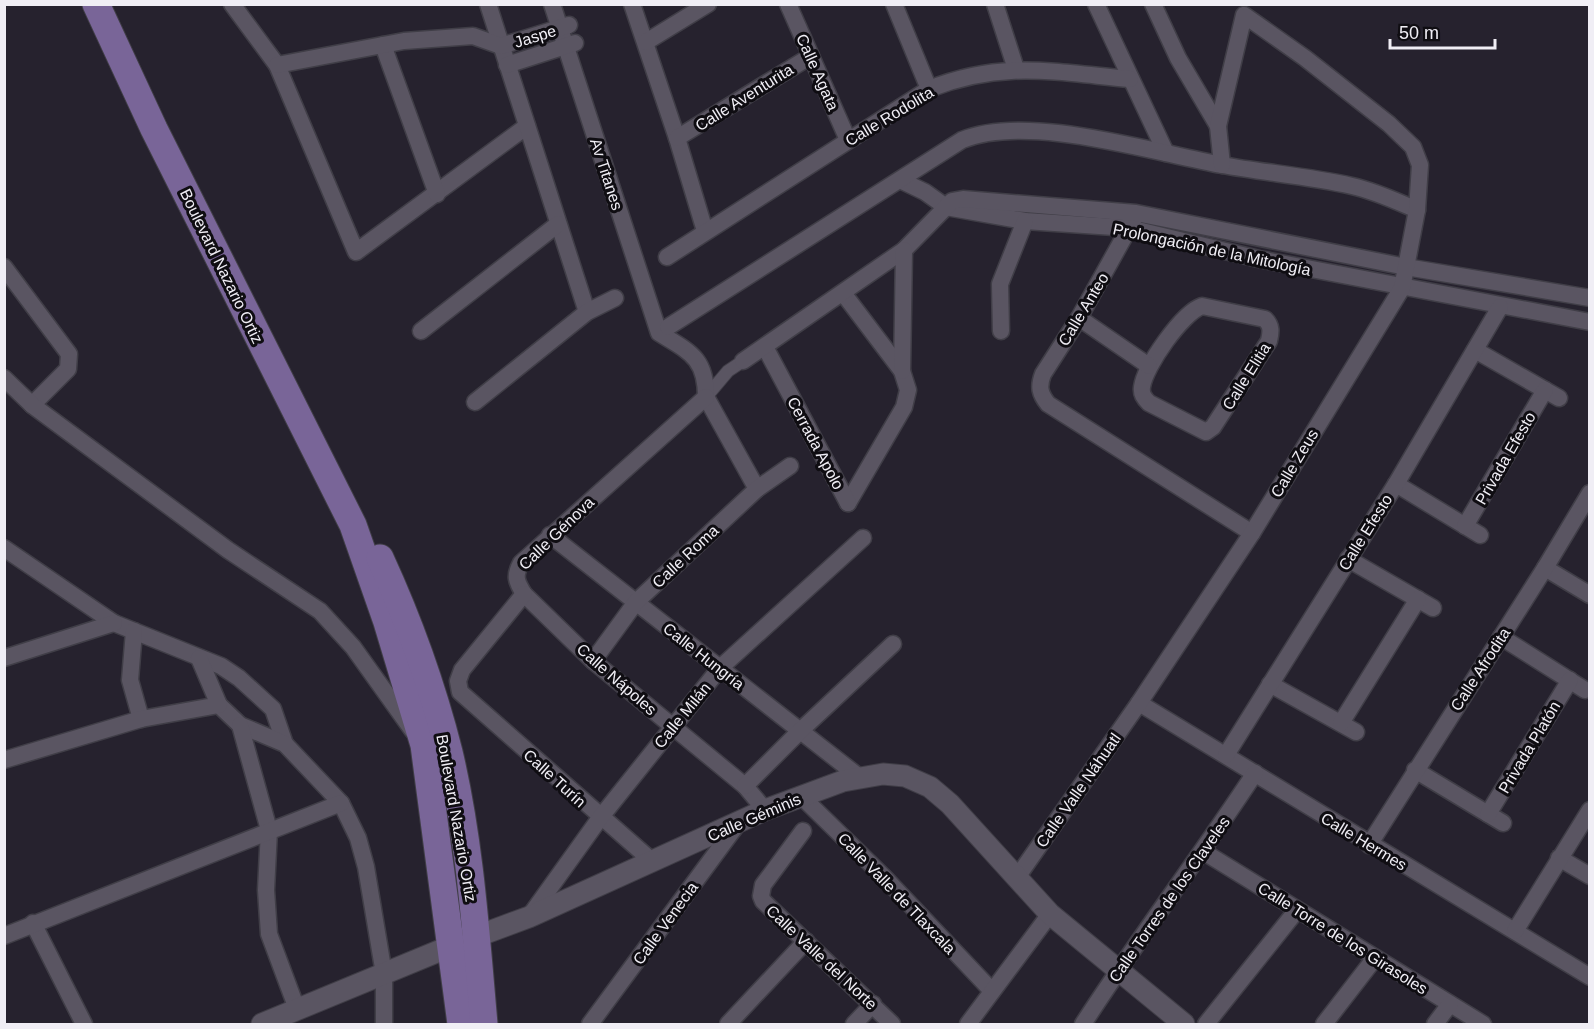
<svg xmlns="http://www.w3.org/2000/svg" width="1594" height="1029" viewBox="0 0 1594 1029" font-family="Helvetica,sans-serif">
  <rect width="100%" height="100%" fill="#26222e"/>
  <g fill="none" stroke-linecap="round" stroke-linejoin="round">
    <g stroke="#403e47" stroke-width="14">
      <polyline id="pedestrian" points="706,397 728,371 743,361"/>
    </g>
    <g stroke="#403e47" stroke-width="19">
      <g id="minor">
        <polyline points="232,4 277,65 356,252 527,126"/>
        <polyline points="488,4 587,312"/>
        <path d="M552,4L659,333C690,352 706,358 706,397L757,489"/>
        <polyline points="632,4 677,138 705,231"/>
        <polyline points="788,4 848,140"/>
        <polyline points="894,4 929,89"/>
        <polyline points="995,4 1016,69"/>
        <polyline points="1096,4 1166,153"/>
        <polyline points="1153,4 1178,58 1218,126"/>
        <polyline points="646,42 708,4"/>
        <polyline points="383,45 437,194"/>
        <polyline points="277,65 404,41 473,36 501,46 569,25"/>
        <polyline points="507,65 575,43"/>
        <polyline points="677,138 811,56"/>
        <polyline points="900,180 925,192 946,207 1025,221 1129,228 1259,259 1590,322"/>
        <path d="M1133,221L1079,318L1043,374C1038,387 1040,394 1048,404L1252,533"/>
        <path d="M667,257L929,89C1002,60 1054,72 1130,79"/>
        <polyline points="4,267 69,354 68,369 32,405"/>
        <polyline points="843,293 902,371 908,390 904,407 848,503"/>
        <path d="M1202,306L1265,319C1272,326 1271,332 1269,341L1213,427L1206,432L1149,403C1144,398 1141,394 1142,387C1145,366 1182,313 1202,306Z"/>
        <polyline points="1079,318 1149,366"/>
        <path d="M668,327L962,140C1028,113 1151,152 1222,165C1265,173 1309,176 1352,186C1375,191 1396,201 1417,210"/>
        <polyline points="421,331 558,224"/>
        <polyline points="1001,331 1000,284 1025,221"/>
        <polyline points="765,347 848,503"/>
        <polyline points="1475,350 1559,398"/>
        <polyline points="743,361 904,250 952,201 963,199 1136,213 1406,267 1590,298"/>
        <polyline points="902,371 904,250"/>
        <polyline points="4,378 32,405 228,550 320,611 353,647 413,731"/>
        <path d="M706,397L521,563C514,576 516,581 524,594L593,661L745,786L765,810"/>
        <polyline points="475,402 587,312 615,298"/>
        <polyline points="1396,484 1480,535"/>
        <polyline points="1465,526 1545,390"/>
        <polyline points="550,535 858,776"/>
        <polyline points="4,548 114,623 221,666 239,678 273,709 285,744"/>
        <polyline points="1348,559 1433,608"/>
        <polyline points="1545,568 1590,595"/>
        <polyline points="524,594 462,670 458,681 460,692 652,861"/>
        <polyline points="134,631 130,680 141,719"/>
        <polyline points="1501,637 1585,690"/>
        <polyline points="4,658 114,623"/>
        <polyline points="593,661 636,602 757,489 790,466"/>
        <polyline points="1270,684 1356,732"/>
        <polyline points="1139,703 1590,977"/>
        <polyline points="219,705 240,725 285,744 341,803 358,838 366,867 384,974 384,1024"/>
        <polyline points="1341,723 1418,599"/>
        <polyline points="240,725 269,830 266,890 269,934 297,1009"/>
        <polyline points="1226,755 1396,484 1500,307"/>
        <polyline points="4,760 141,719 219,705 199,658"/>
        <polyline points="1415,770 1503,823"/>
        <polyline points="745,786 800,731 893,644"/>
        <polyline points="801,796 885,878 992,991"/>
        <polyline points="1488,814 1570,680"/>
        <polyline points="803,831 763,885 761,896 763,901 892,1024"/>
        <polyline points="1369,845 1545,568 1590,493"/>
        <polyline points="1204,852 1483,1024"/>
        <polyline points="1559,858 1590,876"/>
        <polyline points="1018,876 1139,703 1252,533 1402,288 1417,210 1420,165 1413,147 1389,124 1305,58 1244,15 1218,126 1222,165"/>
        <polyline points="529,917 600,818 720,668 863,538"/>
        <polyline points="33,923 84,1024"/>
        <polyline points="1515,931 1590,810"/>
        <polyline points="4,936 341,803"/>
        <polyline points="590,1024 739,822"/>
        <polyline points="728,1024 806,941"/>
        <polyline points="854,1024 873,1004"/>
        <polyline points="968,1024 1050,914"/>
        <path d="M1083,1024C1138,939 1199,858 1255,773"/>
        <polyline points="1206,1024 1297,910"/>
        <polyline points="1324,1024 1375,958"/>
        <polyline points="1435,1024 1450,1004"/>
      </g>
    </g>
    <g stroke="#403e47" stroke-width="23">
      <polyline id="tertiary" points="262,1024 451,946 529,917 765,810 843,781 883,774 905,776 930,787 950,804 1050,914 1184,1024"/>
    </g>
    <g stroke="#403e47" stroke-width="29">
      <g id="primary">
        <polyline points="96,4 154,129 353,525 387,622 424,745 461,1024"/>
        <path d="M380,558C409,621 432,685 449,752C470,840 476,934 484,1024"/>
      </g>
    </g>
    <use href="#pedestrian" stroke="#5a5562" stroke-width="12"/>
    <use href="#minor" stroke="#5a5562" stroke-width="16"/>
    <use href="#tertiary" stroke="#5a5562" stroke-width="21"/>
    <use href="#primary" stroke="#796598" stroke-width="27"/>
  </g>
  <g text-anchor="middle" stroke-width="6" stroke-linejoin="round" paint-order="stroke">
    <g font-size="16" fill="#f0eef5" stroke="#0f0d12">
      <text transform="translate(535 36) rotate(-17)" y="6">Jaspe</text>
      <text transform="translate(818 72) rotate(66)" y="6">Calle Agata</text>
      <text transform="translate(744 97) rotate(-32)" y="6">Calle Aventurita</text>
      <text transform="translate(889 116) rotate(-31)" y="6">Calle Rodolita</text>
      <text transform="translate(607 174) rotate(72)" y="6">Av Titanes</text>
      <text transform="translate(1212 249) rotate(12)" y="6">Prolongación de la Mitología</text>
      <text transform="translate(222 266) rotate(64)" y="6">Boulevard Nazario Ortiz</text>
      <text transform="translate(1083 309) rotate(-59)" y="6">Calle Anteo</text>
      <text transform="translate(1246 376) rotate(-58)" y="6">Calle Elitia</text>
      <text transform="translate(816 443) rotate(62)" y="6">Cerrada Apolo</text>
      <text transform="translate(1505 458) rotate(-60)" y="6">Privada Efesto</text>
      <text transform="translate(1294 463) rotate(-59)" y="6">Calle Zeus</text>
      <text transform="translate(1365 532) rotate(-58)" y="6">Calle Efesto</text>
      <text transform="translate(556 533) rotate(-44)" y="6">Calle Génova</text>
      <text transform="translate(685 556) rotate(-43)" y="6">Calle Roma</text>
      <text transform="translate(704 656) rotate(38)" y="6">Calle Hungría</text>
      <text transform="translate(1480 669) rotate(-57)" y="6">Calle Afrodita</text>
      <text transform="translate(617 679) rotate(41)" y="6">Calle Nápoles</text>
      <text transform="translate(682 715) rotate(-51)" y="6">Calle Milán</text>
      <text transform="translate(1529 747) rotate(-59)" y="6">Privada Platón</text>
      <text transform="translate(555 778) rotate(42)" y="6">Calle Turín</text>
      <text transform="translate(1078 790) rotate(-55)" y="6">Calle Valle Náhuatl</text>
      <text transform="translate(754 817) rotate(-23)" y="6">Calle Géminis</text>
      <text transform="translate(457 818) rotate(80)" y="6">Boulevard Nazario Ortiz</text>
      <text transform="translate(1364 841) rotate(31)" y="6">Calle Hermes</text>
      <text transform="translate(897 893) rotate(46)" y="6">Calle Valle de Tlaxcala</text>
      <text transform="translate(1169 899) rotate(-55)" y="6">Calle Torres de los Claveles</text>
      <text transform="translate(665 923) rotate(-54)" y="6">Calle Venecia</text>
      <text transform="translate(1343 938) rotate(32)" y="6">Calle Torre de los Girasoles</text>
      <text transform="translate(822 957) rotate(43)" y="6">Calle Valle del Norte</text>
    </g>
  </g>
  <rect width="1594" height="1029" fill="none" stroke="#f0eef5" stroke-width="12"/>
  <path d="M1390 39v9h105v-9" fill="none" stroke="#f0eef5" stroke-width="3"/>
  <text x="1399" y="39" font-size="18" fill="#f0eef5" stroke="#0f0d12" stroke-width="4.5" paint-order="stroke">50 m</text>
</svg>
